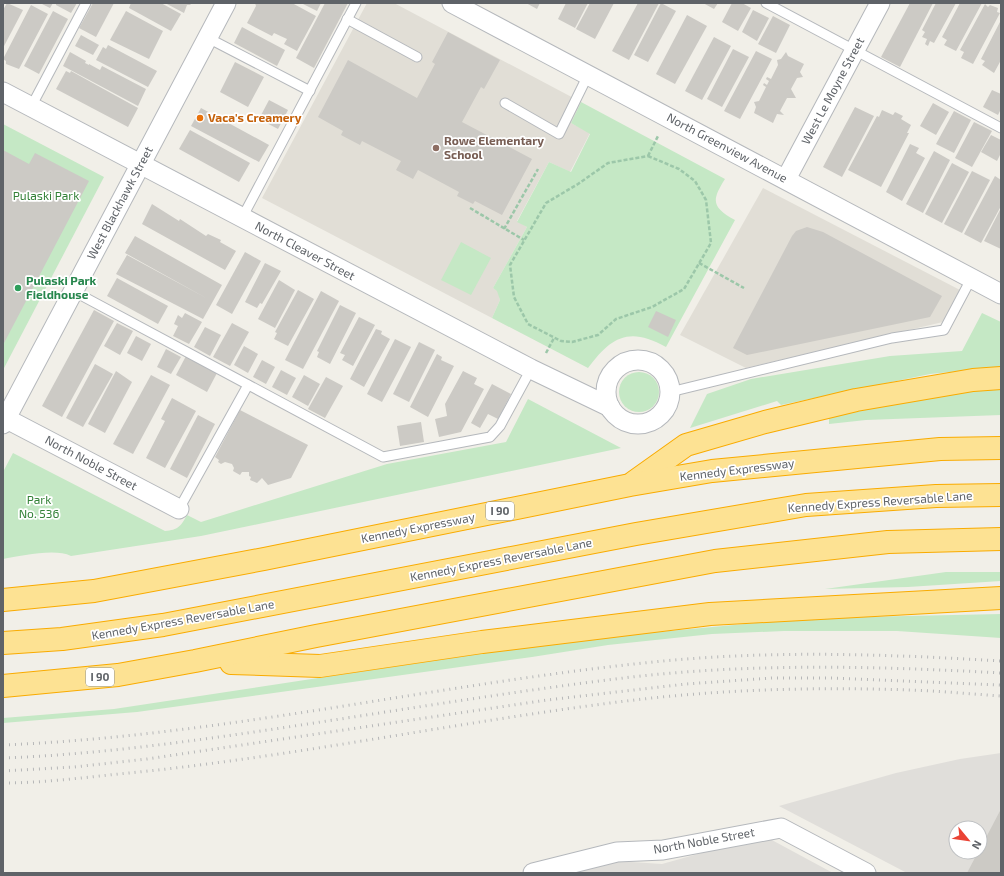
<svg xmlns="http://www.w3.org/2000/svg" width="1004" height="876" viewBox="0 0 1004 876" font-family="'Exo 2',sans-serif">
  <rect width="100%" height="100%" fill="#f1efe8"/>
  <g fill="#e0deda" fill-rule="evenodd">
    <path d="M1001,753V873H907L779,806L896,773L960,759ZM956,828H980V852H956Z"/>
    <polygon points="759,837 770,839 833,873 564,873 617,861 662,864"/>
  </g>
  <g fill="#e1ded6">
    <polygon points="367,3 394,3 581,102 571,123 590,133 570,172 549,162 517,221 527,227 493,288 498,291 500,300 492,318 262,198"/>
    <polygon points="763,188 960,290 943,322 746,368 680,335"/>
  </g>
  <g fill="#c5e8c5">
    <path d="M581,102L725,179C711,201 712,207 735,220L666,347C629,326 611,337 588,368L492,318L500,300L497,291L493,288L527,227L517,222L549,162L571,172L590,134L571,123Z"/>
    <polygon points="3,124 104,177 3,370"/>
    <polygon points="461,242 491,258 471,295 441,280"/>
    <polygon points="982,313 1001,322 1001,367 930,374 781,405 777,401 690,428 707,394 751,379 890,356 962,351"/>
    <circle cx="639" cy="392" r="20"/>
    <polygon points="1001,388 1001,415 866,420 829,424 829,415 920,396"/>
    <path d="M528,399L621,448L201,536L71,556C55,548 21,556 3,559V472L13,453L165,531C178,530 181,526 187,515L201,522L387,464L506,442Z"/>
    <polygon points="946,572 1001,572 1001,581 908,587 825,589"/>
    <polygon points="1001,614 1001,638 897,631 784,631 712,634 608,645 532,657 137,712 3,723 3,718 114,709 456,657 654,630 658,632 812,618"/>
  </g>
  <g fill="#cccac5">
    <polygon points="7,3 23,10 3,48 3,10"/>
    <polygon points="40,3 53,3 50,8"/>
    <polygon points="56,3 77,3 71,13 56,5"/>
    <polygon points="93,3 114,3 96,37 79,28"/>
    <polygon points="131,3 161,3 181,14 171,31 129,8"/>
    <polygon points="165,3 192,3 190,5 187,5 184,13"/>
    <polygon points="255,3 292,3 316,16 297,51 284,44 287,39 274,33 272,36 247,23 256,6"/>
    <polygon points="301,3 321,3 317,11"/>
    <polygon points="325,3 348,3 314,68 296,58"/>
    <polygon points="526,3 540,3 537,9"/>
    <polygon points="566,3 588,3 575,28 558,19"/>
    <polygon points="590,3 614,3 595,39 576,29"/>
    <polygon points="638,3 659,3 629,60 612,51"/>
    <polygon points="661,3 676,11 648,62 634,55"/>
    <polygon points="703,3 718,3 714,9"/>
    <polygon points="732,3 742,3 751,8 738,31 722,22"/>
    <polygon points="910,3 933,3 900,67 881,57"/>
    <polygon points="936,3 956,3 934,43 930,41 928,46 925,44 927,39 922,37 925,32 922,30"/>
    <polygon points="960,3 982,3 956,51 944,45 947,40 942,37"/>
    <polygon points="985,4 988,7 990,5 998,8 997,12 1000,13 973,64 961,58 964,52 960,50"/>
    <polygon points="31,5 48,14 19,69 6,64 6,61 3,59"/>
    <polygon points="753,10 769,18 757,41 742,32"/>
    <polygon points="53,11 68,19 39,74 24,66"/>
    <polygon points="126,11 163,31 149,59 110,40"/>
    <polygon points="687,15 707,26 675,84 656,74"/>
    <polygon points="773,16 790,25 776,53 758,44"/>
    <polygon points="1001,20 1001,60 994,73 982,65 985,61 981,59"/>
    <polygon points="242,27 285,50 277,66 234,43"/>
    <polygon points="448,32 500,60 484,89 481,87 462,122 532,159 502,215 475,201 473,204 457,196 459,192 418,170 413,179 396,170 401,161 362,141 360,145 341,135 343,131 318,117 348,60 417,98 435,64 432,62"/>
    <polygon points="81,35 99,45 93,55 75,46"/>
    <polygon points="714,37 731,46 702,100 685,91"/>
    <polygon points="108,45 157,71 148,87 96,60 103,47 106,49"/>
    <polygon points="733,49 749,57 722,107 707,99"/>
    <polygon points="756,51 772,59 740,119 724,111"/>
    <polygon points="70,52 86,61 85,63 89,65 89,64 100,70 102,66 146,89 138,106 63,66"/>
    <polygon points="786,52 788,56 804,64 800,72 803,77 797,78 791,89 796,98 787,98 780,111 784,115 777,114 773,123 754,113 756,107 754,102 759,101 766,87 763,85 764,83 767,85 769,81 766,79 767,77 771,79 778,65 777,60 781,59"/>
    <polygon points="235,62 264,77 248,107 220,92"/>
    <polygon points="66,71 70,73 71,71 138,108 128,127 56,89"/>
    <polygon points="992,90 1001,94 1001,109 998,115 983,107"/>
    <polygon points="269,100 288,110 278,129 259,119"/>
    <polygon points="933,103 949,112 936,135 920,126"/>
    <polygon points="855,107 874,116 842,177 823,167"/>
    <polygon points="201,108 269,145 259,162 191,126"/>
    <polygon points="882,110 893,115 895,112 903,116 901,119 911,125 907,133 909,133 881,187 848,170 877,116 879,117"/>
    <polygon points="954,111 971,120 954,153 936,144"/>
    <polygon points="974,122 992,131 972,167 955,158"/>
    <polygon points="190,130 250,163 239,182 179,149"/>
    <polygon points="991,135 1001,140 1001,153 997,161 981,152"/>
    <polygon points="910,144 919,148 916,153 925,158 902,201 886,192"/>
    <polygon points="3,150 29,164 35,153 89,181 3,345"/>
    <polygon points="934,151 950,160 923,213 906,204"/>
    <polygon points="952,163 969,172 942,223 925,214"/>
    <polygon points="972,171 990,180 962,233 944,224"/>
    <polygon points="995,176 1001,180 1001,206 981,243 964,234"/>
    <polygon points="152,204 179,221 180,219 206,236 208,234 221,240 220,242 236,251 225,270 142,224"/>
    <polygon points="1001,208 1001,249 984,241"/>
    <polygon points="807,227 823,232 942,296 930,317 747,355 733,348 792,236 796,231"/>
    <polygon points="135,236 222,285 203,319 116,274 127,255 208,299 125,253"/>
    <polygon points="245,252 261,261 232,314 216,305"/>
    <polygon points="265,263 281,271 262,304 260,303 257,308 245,302"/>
    <polygon points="117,278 168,306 158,324 107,296"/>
    <polygon points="279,280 295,290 275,328 258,319"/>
    <polygon points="298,290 314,299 288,346 274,339 277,333 275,332"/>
    <polygon points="321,291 339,301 303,369 285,360"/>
    <polygon points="340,305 356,313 330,364 317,357 319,352 317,351"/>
    <polygon points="94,310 114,321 62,417 42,406"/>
    <polygon points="656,311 676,320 668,337 648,327"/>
    <polygon points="185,313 202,322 189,344 173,336 178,326 174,324 178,315 182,318"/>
    <polygon points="359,317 375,325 353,366 342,360 345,355 340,353"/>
    <polygon points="117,323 133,331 120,355 104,346"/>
    <polygon points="232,323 249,332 230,366 213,357"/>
    <polygon points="205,327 221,335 210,356 194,347"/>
    <polygon points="376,329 382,331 381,334 390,339 364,387 350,379"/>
    <polygon points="136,336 151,344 142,361 127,353"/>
    <polygon points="395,339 411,347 382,402 367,394"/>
    <polygon points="419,342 435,350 409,402 393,394"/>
    <polygon points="244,346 258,354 248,373 234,365"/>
    <polygon points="166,349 181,357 171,374 157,367"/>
    <polygon points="437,354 442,357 441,360 454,366 428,417 410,407"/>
    <polygon points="186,356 217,373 207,392 176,375"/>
    <polygon points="262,360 275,367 266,384 253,377"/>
    <polygon points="95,364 113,374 83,427 66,418"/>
    <polygon points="281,370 296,378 287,395 272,387"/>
    <polygon points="116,371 132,382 105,433 88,424"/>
    <polygon points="463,371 477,378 474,384 484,389 461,432 439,437 435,419 447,416 445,404"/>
    <polygon points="151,375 170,385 133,454 113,444"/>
    <polygon points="304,375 320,384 308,406 292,397"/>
    <polygon points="326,377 343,386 325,418 308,409"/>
    <polygon points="492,384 511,394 498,419 488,414 480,428 471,423"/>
    <polygon points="172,398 196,411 165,468 146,458 165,421 161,419"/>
    <polygon points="240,410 308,445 291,478 268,485 262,478 257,483 250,480 251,477 249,476 249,472 242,472 240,475 233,471 234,468 232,464 225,462 221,464 218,462 219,460 215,457"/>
    <polygon points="198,415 215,424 187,478 170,469"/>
    <polygon points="421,422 424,442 400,446 397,426"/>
    <polygon points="1001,809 1001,873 967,873 978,852 980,852 980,849"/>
  </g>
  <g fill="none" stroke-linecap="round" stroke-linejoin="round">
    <g stroke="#b5b8bc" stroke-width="11">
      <g id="service">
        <polyline points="766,3 1001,128"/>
        <polyline points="347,19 417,57"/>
        <polyline points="208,38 310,91"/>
        <polyline points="505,103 559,134 588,75"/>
        <polyline points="31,107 86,3"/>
        <polyline points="242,218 356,3"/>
        <polyline points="73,291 383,457 490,437 500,426 531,369"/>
        <polyline points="670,392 892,338 944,330 971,279"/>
        <polyline points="179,509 248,385"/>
      </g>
    </g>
    <g stroke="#b5b8bc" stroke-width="21">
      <g id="minor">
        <polyline points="452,3 1001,294"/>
        <polyline points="3,92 531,369 610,407"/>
        <polyline points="786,179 880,3"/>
        <circle cx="638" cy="392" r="32"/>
        <polyline points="3,417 179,509"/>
        <polyline points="3,424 226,3"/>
        <polyline points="533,873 617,852 663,850 781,828 866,873"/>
      </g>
    </g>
    <g stroke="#f9ab00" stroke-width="24">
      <g id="motorway">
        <polyline points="634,482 686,445 765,422 856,400 973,380 1001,378"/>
        <polyline points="3,600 94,591 264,559 630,485 712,471 940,449 1001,448"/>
        <polyline points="3,643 62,639 163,625 636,534 806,505 936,496 1001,495"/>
        <polyline points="231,663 320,666 482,642 710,614 1001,598"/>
        <polyline points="3,686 118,675 195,661 316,636 715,561 888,542 1001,539"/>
      </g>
    </g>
    <g stroke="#9cc7a9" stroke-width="2.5" stroke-dasharray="4 2" stroke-linecap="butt">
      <polygon points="648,156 679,169 695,181 706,200 711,243 684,289 652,307 616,319 598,335 572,342 561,341 528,324 514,297 510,265 546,203 578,184 608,163"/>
      <polyline points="648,156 658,136"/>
      <polyline points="470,208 524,240"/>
      <polyline points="504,229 538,169"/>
      <polyline points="699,263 744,288"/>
      <polyline points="546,353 554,338"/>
    </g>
    <use href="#service" stroke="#fff" stroke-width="9"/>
    <use href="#minor" stroke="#fff" stroke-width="19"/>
    <use href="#motorway" stroke="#fde293" stroke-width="22"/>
    <g stroke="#b6b7b8" stroke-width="3" stroke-dasharray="1 5" stroke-linecap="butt">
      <path d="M3,745C222,736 436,684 653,662C769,650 885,654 1001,661"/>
      <path d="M3,758C87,755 170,744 254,732C377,714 500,693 623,678C749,663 875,666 1001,673"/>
      <polyline points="3,771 74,767 147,759 547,700 686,684 772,678 831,678 1001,685"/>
      <path d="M3,783C45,783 87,777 129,773C301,756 471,719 643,699C732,689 821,687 910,690C941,691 971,694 1001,696"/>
    </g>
  </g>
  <circle fill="#e8710a" stroke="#fff" stroke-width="1.5" cx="200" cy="118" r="4"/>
  <circle fill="#8d6e63" stroke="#fff" stroke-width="1.5" cx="436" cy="148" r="4"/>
  <circle fill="#2e9e5b" stroke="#fff" stroke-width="1.5" cx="18" cy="288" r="4"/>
  <g text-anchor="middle" stroke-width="3.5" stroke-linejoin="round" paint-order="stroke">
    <g fill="#fff" stroke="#8f9295" stroke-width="1">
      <rect x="486" y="502" width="28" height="18" rx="3"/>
      <rect x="86" y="668" width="28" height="18" rx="3"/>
    </g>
    <g font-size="11" font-weight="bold" fill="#5f6368">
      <text x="500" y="515">I 90</text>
      <text x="100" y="681">I 90</text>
    </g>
    <g font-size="12" fill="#5f6368" stroke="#fff">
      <text transform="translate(833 91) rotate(-62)" y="4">West Le Moyne Street</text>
      <text transform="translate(727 148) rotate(28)" y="4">North Greenview Avenue</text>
      <text transform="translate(120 203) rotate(-62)" y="4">West Blackhawk Street</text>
      <text transform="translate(305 251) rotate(28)" y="4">North Cleaver Street</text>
      <text transform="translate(91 463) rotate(28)" y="4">North Noble Street</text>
      <text transform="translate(737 470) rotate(-7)" y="4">Kennedy Expressway</text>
      <text transform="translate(880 502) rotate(-4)" y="4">Kennedy Express Reversable Lane</text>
      <text transform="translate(418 528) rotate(-11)" y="4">Kennedy Expressway</text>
      <text transform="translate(501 560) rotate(-11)" y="4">Kennedy Express Reversable Lane</text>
      <text transform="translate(183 620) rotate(-10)" y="4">Kennedy Express Reversable Lane</text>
      <text transform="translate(704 841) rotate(-10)" y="4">North Noble Street</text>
    </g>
    <g font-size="12" font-weight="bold" fill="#c56008" stroke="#fff" text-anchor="start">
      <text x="208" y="122">Vaca's Creamery</text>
    </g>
    <g font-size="12" font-weight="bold" fill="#785e54" stroke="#fff" text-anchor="start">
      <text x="444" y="145">Rowe Elementary<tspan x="444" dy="14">School</tspan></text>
    </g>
    <g font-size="12" fill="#348238" stroke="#fff">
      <text x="46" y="200">Pulaski Park</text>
      <text x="39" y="504">Park<tspan x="39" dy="14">No. 536</tspan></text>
    </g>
    <g font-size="12" font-weight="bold" fill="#27864d" stroke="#fff" text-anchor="start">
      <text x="26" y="285">Pulaski Park<tspan x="26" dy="14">Fieldhouse</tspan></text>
    </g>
  </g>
  <rect width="1004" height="876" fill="none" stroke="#5f6368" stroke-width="8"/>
  <g transform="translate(968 840) rotate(119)"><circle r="19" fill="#ffffff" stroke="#bfc1c3"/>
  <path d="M0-3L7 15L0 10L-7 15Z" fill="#ea4335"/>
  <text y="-6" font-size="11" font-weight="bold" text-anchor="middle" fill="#5f6368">N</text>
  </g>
</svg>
